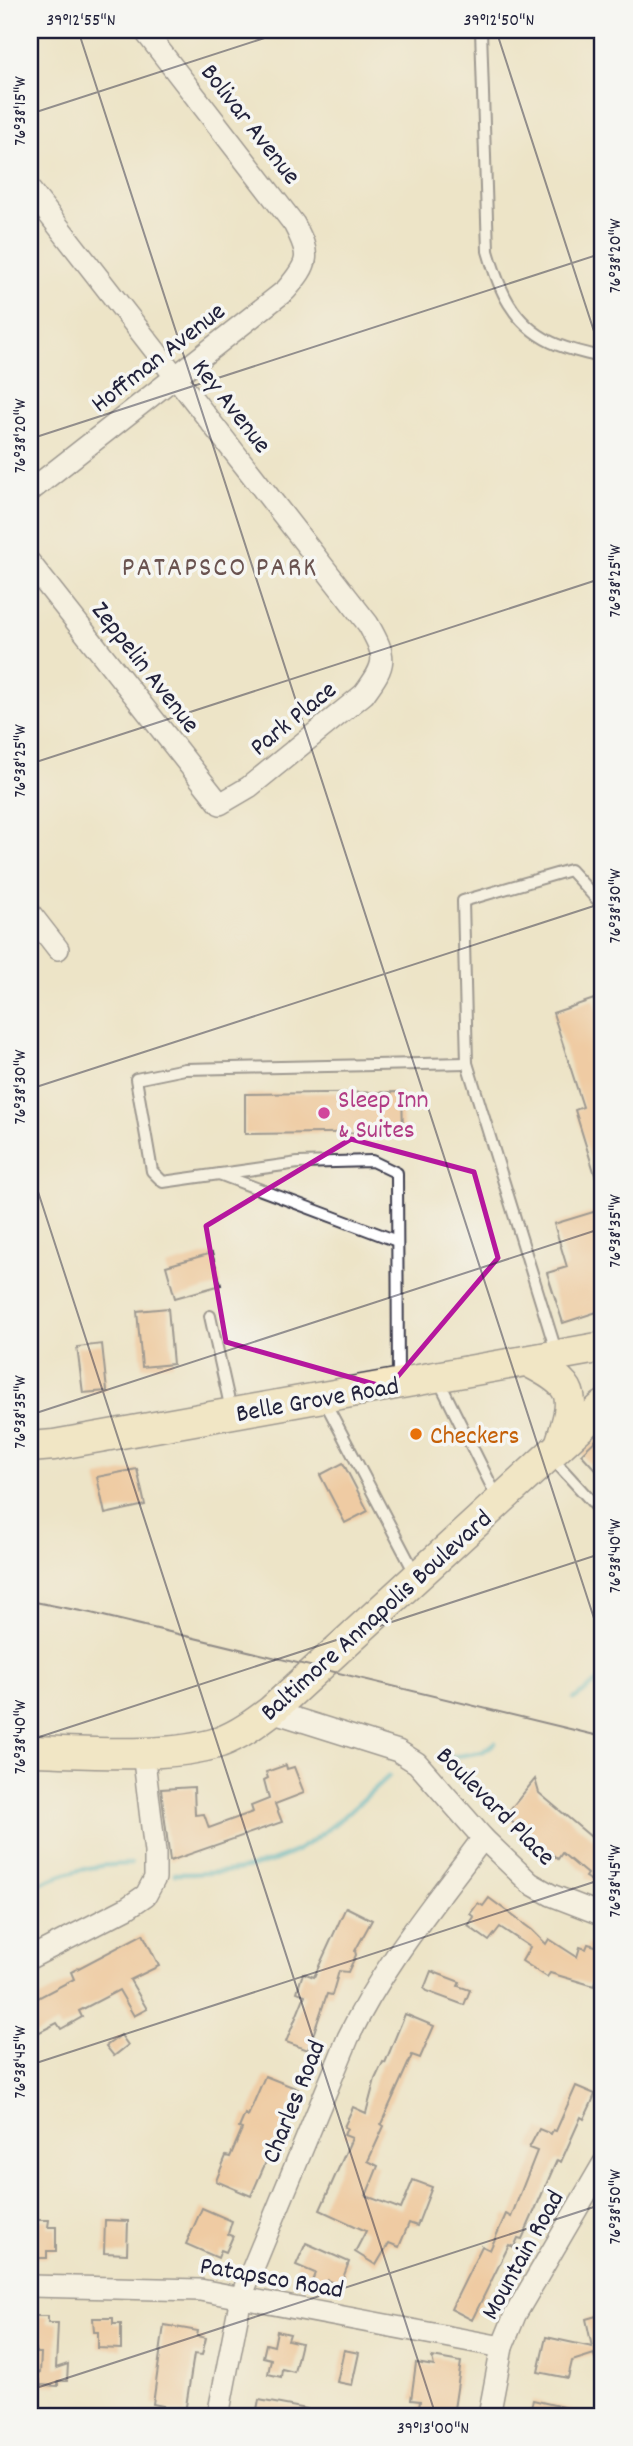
<svg xmlns="http://www.w3.org/2000/svg" width="633" height="2446" viewBox="0 0 633 2446" font-family="Dekko,sans-serif">
  <rect width="100%" height="100%" fill="#f6f6f2"/>
  <filter id="ink" filterUnits="userSpaceOnUse"><feTurbulence type="fractalNoise" baseFrequency=".0143" numOctaves="2"/><feDisplacementMap in="SourceGraphic" scale="14" xChannelSelector="R" yChannelSelector="G"/><feConvolveMatrix kernelMatrix="1 2 1 2 8 2 1 2 1" color-interpolation-filters="sRGB"/></filter>
  <filter id="wash" filterUnits="userSpaceOnUse"><feTurbulence type="fractalNoise" baseFrequency=".00686" numOctaves="4" result="noise"/><feDisplacementMap in="SourceGraphic" scale="28" xChannelSelector="R" yChannelSelector="G"/><feGaussianBlur stdDeviation="1.57" result="paint"/><feColorMatrix in="noise" values="0 0 0 0 0 0 0 0 0 0 0 0 0 0 0 0 0 1.4 0 .05"/><feComposite in="paint" operator="in"/></filter>
  <g filter="url(#wash)">
    <rect width="100%" height="100%" fill="#ede4c7"/>
    <g fill="none" stroke-linecap="round" stroke-linejoin="round">
      <g stroke="#44adc3" stroke-width="5">
        <polyline points="574,1699 601,1679 603,1673"/>
        <polyline points="441,1759 482,1752 495,1743"/>
        <path d="M175,1874C217,1874 264,1870 301,1848C333,1828 362,1801 389,1776"/>
        <path d="M30,1889C62,1872 94,1864 131,1864"/>
      </g>
    </g>
    <g id="blocks">
      <g fill="#f1ae78">
        <polygon points="594,999 603,1029 603,1191 600,1191 575,1110 583,1107 553,1013"/>
        <polygon points="402,1092 403,1132 245,1134 245,1094"/>
        <polygon points="603,1209 603,1310 563,1323 547,1273 567,1267 554,1224"/>
        <polygon points="212,1253 221,1285 175,1298 166,1266"/>
        <polygon points="168,1308 173,1364 142,1367 137,1311"/>
        <polygon points="102,1344 107,1391 83,1393 77,1347"/>
        <polygon points="603,1433 603,1478 581,1454"/>
        <polygon points="343,1463 368,1511 345,1523 320,1475"/>
        <polygon points="137,1469 145,1505 105,1514 97,1477"/>
        <polygon points="286,1765 287,1769 294,1767 304,1793 275,1804 282,1822 170,1861 161,1789 194,1787 195,1815 204,1814 209,1828 253,1812 251,1806 269,1799 264,1780 268,1778 266,1772"/>
        <polygon points="535,1779 539,1793 603,1847 603,1888 585,1877 587,1874 562,1853 558,1859 511,1821 514,1817 508,1812"/>
        <polygon points="489,1898 532,1930 546,1944 549,1939 577,1957 580,1947 586,1949 588,1944 603,1948 594,1986 550,1973 547,1977 522,1961 530,1947 500,1927 489,1941 468,1926 474,1917 470,1914 478,1903 483,1906"/>
        <polygon points="346,1907 372,1920 355,1951 356,1955 348,1972 339,1971 332,1995 327,1994 308,2050 286,2042 305,1995 297,1992 303,1973 314,1977"/>
        <polygon points="143,1934 159,1966 130,1980 147,2009 134,2016 119,1990 79,2011 82,2017 61,2029 57,2023 30,2037 30,2002 74,1979 71,1972"/>
        <polygon points="431,1971 460,1982 458,1986 470,1990 464,2005 426,1991 424,1989"/>
        <polygon points="405,2014 434,2026 420,2058 412,2055 381,2124 384,2126 368,2161 378,2166 366,2196 401,2209 413,2180 432,2187 417,2226 409,2223 399,2247 389,2243 376,2265 355,2252 366,2231 320,2210 352,2138 344,2135 347,2128 344,2127 353,2107 366,2113 375,2079 383,2062 385,2063"/>
        <polygon points="121,2035 128,2045 114,2056 106,2046"/>
        <polygon points="265,2076 298,2089 251,2196 216,2181 226,2156 230,2157 242,2129 239,2128 245,2114 248,2116"/>
        <polygon points="576,2086 595,2094 591,2104 584,2119 581,2117 561,2162 557,2160 522,2239 518,2238 514,2247 509,2245 472,2320 451,2309 482,2246 490,2250 506,2214 511,2217 537,2151 529,2148 539,2129 551,2134 553,2130 556,2131"/>
        <polygon points="202,2208 232,2221 228,2234 233,2236 226,2252 221,2250 218,2258 186,2244"/>
        <polygon points="34,2220 49,2220 48,2227 56,2227 56,2251 47,2251 47,2258 33,2258"/>
        <polygon points="105,2220 128,2221 127,2254 104,2253"/>
        <polygon points="306,2243 349,2262 340,2286 327,2280 323,2289 311,2284 315,2273 296,2265"/>
        <polygon points="603,2314 603,2370 598,2371 594,2354 572,2361 568,2378 538,2372 546,2337 592,2347 586,2319"/>
        <polygon points="30,2316 48,2316 48,2323 58,2323 56,2368 68,2364 67,2381 58,2381 58,2386 40,2385 40,2380 30,2380 30,2377 40,2373 41,2353 36,2353 36,2349 32,2349"/>
        <polygon points="93,2318 113,2318 113,2324 121,2324 121,2349 98,2348 98,2332 94,2332"/>
        <polygon points="164,2325 198,2331 197,2336 206,2338 202,2355 194,2354 185,2413 162,2409 163,2406 153,2404"/>
        <polygon points="277,2331 290,2334 288,2340 301,2343 294,2372 282,2369 281,2377 268,2374 271,2359 263,2357 266,2344 274,2346"/>
        <polygon points="344,2350 359,2353 352,2385 337,2382"/>
        <polygon points="432,2357 461,2362 453,2416 418,2416 420,2401 411,2400 416,2363 434,2366"/>
        <polygon points="259,2400 307,2409 307,2416 256,2416"/>
        <polygon points="533,2400 580,2411 580,2416 541,2416 529,2414"/>
      </g>
    </g>
  </g>
  <g filter="url(#ink)">
    <use href="#blocks" fill-opacity="0" stroke="#403f50" stroke-width="2"/>
    <g fill="none" stroke-linecap="round" stroke-linejoin="round">
      <g stroke="#403f50" stroke-width="14">
        <g id="service">
          <path d="M481,30L488,251C499,289 512,323 551,342C567,350 587,353 603,358"/>
          <polyline points="219,1174 397,1241"/>
          <polyline points="210,1316 231,1410"/>
          <polyline points="557,1354 467,1063 463,901 570,870 603,906"/>
          <polyline points="438,1379 498,1499"/>
          <polyline points="398,1381 397,1173 372,1161 298,1163 163,1182 152,1171 136,1079 185,1069 467,1063"/>
          <polyline points="324,1400 416,1575"/>
          <polyline points="552,1458 603,1514"/>
        </g>
      </g>
      <g stroke="#403f50" stroke-width="24">
        <g id="minor">
          <path d="M30,190L368,624C387,658 387,663 364,694L249,787L220,804L30,563"/>
          <path d="M30,491L286,290C310,262 311,256 294,224L144,30"/>
          <polyline points="30,913 58,949"/>
          <polyline points="271,1711 398,1751 417,1763 483,1838 530,1883 551,1895 603,1915"/>
          <polyline points="30,1958 127,1908 146,1895 155,1878 155,1852 143,1752"/>
          <polyline points="30,2286 200,2290 502,2347"/>
          <path d="M218,2416L241,2297L348,2038C383,1965 435,1903 483,1838"/>
          <polyline points="489,2416 502,2347 515,2315 603,2164"/>
        </g>
      </g>
      <g stroke="#403f50" stroke-width="33">
        <g id="secondary">
          <path d="M527,1361C576,1386 577,1393 560,1445"/>
          <polyline points="30,1447 54,1445 603,1347"/>
          <path d="M30,1751C84,1752 170,1759 220,1742C239,1735 255,1723 271,1711L603,1406"/>
        </g>
      </g>
      <use href="#service" stroke="#fff" stroke-width="10"/>
      <use href="#minor" stroke="#fff" stroke-width="21"/>
      <use href="#secondary" stroke="#f7e8c3" stroke-width="30"/>
      <polyline stroke="#22223b" stroke-width="2" points="30,1601 91,1613 603,1737"/>
    </g>
  </g>
  <path d="M0 0H633V2446H0ZM351,1139L474,1172L498,1258L388,1388L226,1342L206,1226Z" fill="#ede4c7" fill-opacity=".55" fill-rule="evenodd"/>
  <path fill="none" stroke="#b5179e" stroke-width="5" stroke-linejoin="round" d="M351,1139L474,1172L498,1258L388,1388L226,1342L206,1226Z"/>
  <path fill="none" stroke="#22223b" stroke-width="2" stroke-opacity="0.45" d="M78,30L603,1646M496,30L603,359M30,114L289,30M30,439L603,253M30,764L603,578M30,1089L603,903M30,1167L436,2416M30,1415L603,1228M30,1740L603,1553M30,2065L603,1879M30,2390L603,2204"/>
  <circle fill="#d1479c" stroke="#f6f6f2" stroke-width="2.5" cx="324" cy="1113" r="7"/>
  <circle fill="#e8710a" stroke="#f6f6f2" stroke-width="2.5" cx="416" cy="1434" r="7"/>
  <g text-anchor="middle" stroke-width="7" stroke-linejoin="round" paint-order="stroke">
    <g font-size="26" fill="#22223b" stroke="#f6f6f2">
      <text transform="translate(252 123) rotate(52)" y="9">Bolivar Avenue</text>
      <text transform="translate(157 356) rotate(-38)" y="9">Hoffman Avenue</text>
      <text transform="translate(233 405) rotate(52)" y="9">Key Avenue</text>
      <text transform="translate(147 666) rotate(52)" y="9">Zeppelin Avenue</text>
      <text transform="translate(292 717) rotate(-39)" y="9">Park Place</text>
      <text transform="translate(317 1398) rotate(-10)" y="9">Belle Grove Road</text>
      <text transform="translate(375 1614) rotate(-42)" y="9">Baltimore Annapolis Boulevard</text>
      <text transform="translate(497 1805) rotate(45)" y="9">Boulevard Place</text>
      <text transform="translate(292 2101) rotate(-68)" y="9">Charles Road</text>
      <text transform="translate(521 2254) rotate(-61)" y="9">Mountain Road</text>
      <text transform="translate(272 2276) rotate(10)" y="9">Patapsco Road</text>
    </g>
    <g font-size="26" fill="#b23c85" stroke="#f6f6f2" text-anchor="start">
      <text x="338" y="1107">Sleep Inn<tspan x="338" dy="30">&amp; Suites</tspan></text>
    </g>
    <g font-size="26" fill="#c56008" stroke="#f6f6f2" text-anchor="start">
      <text x="430" y="1443">Checkers</text>
    </g>
    <g font-size="28" letter-spacing="2" fill="#6a5350" stroke="#f6f6f2">
      <text x="220" y="575">PATAPSCO PARK</text>
    </g>
  </g>
  <rect width="633" height="2446" fill="none" stroke="#f6f6f2" stroke-width="77"/>
  <rect x="38" y="38" width="556" height="2370" fill="none" stroke="#22223b" stroke-width="2.5"/>
  <g font-size="18" text-anchor="middle" fill="#22223b">
    <text x="81" y="25">39°12'55"N</text>
    <text x="499" y="25">39°12'50"N</text>
    <text transform="translate(19 111) rotate(-90)" y="6">76°38'15"W</text>
    <text transform="translate(614 256) rotate(-90)" y="6">76°38'20"W</text>
    <text transform="translate(19 436) rotate(-90)" y="6">76°38'20"W</text>
    <text transform="translate(614 581) rotate(-90)" y="6">76°38'25"W</text>
    <text transform="translate(19 761) rotate(-90)" y="6">76°38'25"W</text>
    <text transform="translate(614 906) rotate(-90)" y="6">76°38'30"W</text>
    <text transform="translate(19 1087) rotate(-90)" y="6">76°38'30"W</text>
    <text transform="translate(614 1231) rotate(-90)" y="6">76°38'35"W</text>
    <text transform="translate(19 1412) rotate(-90)" y="6">76°38'35"W</text>
    <text transform="translate(614 1556) rotate(-90)" y="6">76°38'40"W</text>
    <text transform="translate(19 1737) rotate(-90)" y="6">76°38'40"W</text>
    <text transform="translate(614 1881) rotate(-90)" y="6">76°38'45"W</text>
    <text transform="translate(19 2062) rotate(-90)" y="6">76°38'45"W</text>
    <text transform="translate(614 2207) rotate(-90)" y="6">76°38'50"W</text>
    <text x="433" y="2433">39°13'00"N</text>
  </g>
</svg>
